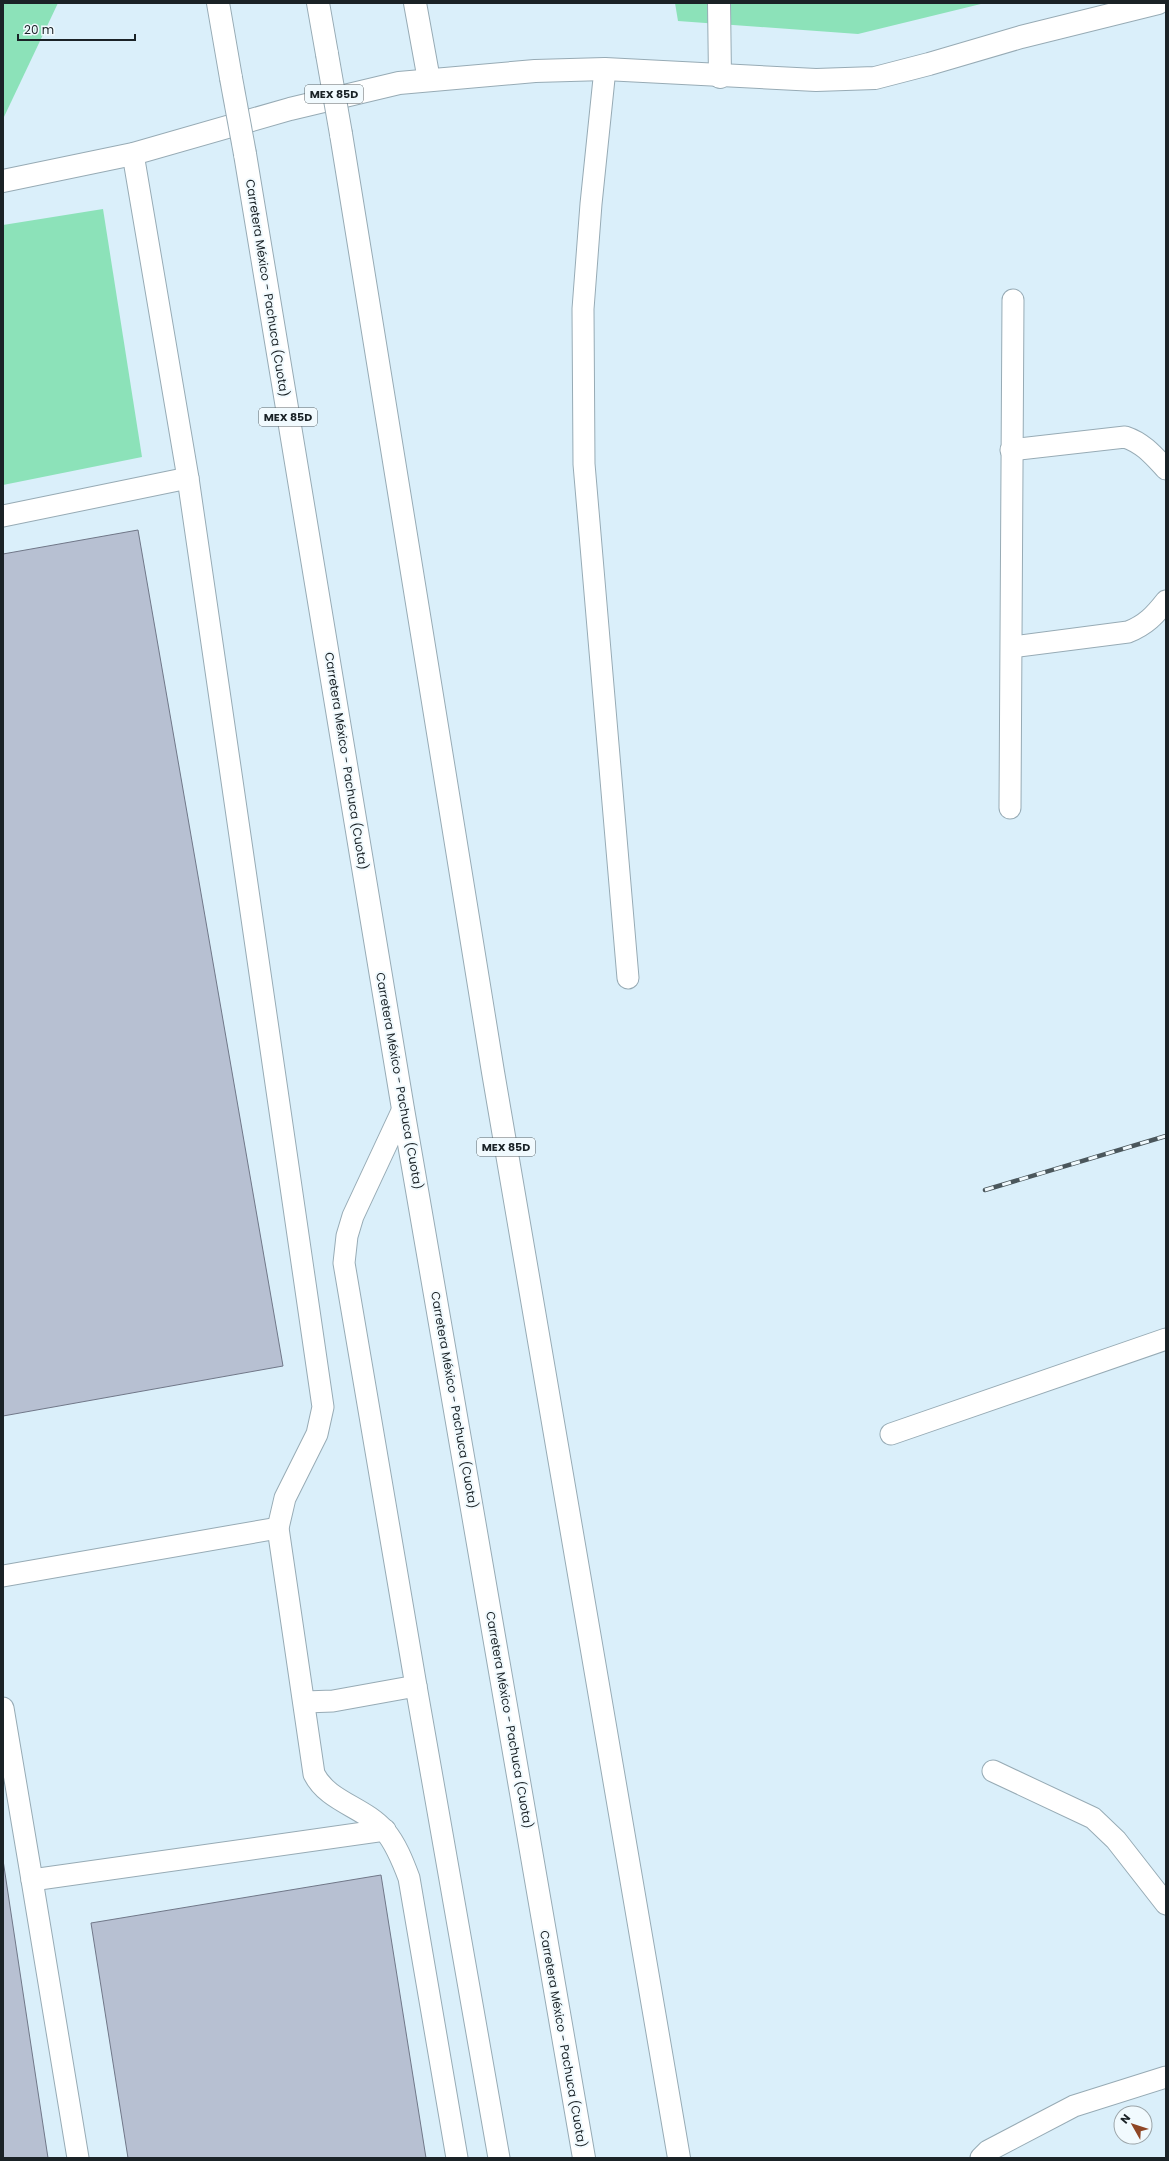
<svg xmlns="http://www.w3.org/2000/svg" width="1169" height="2161" viewBox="0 0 1169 2161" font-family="Poppins,sans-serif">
  <rect width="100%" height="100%" fill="#daeffa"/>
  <g fill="#8ce2b9">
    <polygon points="3,3 58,3 3,119"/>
    <polygon points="675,3 985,3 858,34 678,21"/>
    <polygon points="103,209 142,457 3,485 3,225"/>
  </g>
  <g fill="#b7c0d2" stroke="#707788">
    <polygon points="138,530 283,1366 3,1416 3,554"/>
    <polygon points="3,1860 48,2158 3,2158"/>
    <polygon points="381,1875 426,2158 128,2158 91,1923"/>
  </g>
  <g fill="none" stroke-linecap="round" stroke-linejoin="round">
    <g stroke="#97abb5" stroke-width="23">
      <g id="lane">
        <polyline points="605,69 591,204 583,309 584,464 628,978"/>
        <path d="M133,154L188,478L323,1407L317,1434L285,1498L278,1528L314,1774C328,1802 365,1807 385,1831C396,1844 403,1862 409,1878L457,2158"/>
        <path d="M1011,450L1125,437C1143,443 1153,455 1166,469"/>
        <polyline points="3,516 188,478"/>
        <path d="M1012,647L1128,632C1146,625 1155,615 1166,601"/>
        <polyline points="1010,808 1013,300"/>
        <polyline points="403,1109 353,1216 347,1236 344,1263 416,1686"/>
        <polyline points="891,1434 1166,1339"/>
        <polyline points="3,1576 278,1528"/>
        <polyline points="305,1702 333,1701 416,1686 499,2158"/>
        <polyline points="3,1708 32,1880"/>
        <polyline points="993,1771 1093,1818 1116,1840 1166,1904"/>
        <polyline points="78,2158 32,1880 385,1830"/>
        <polyline points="981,2158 988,2151 1074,2106 1166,2077"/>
      </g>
    </g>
    <g stroke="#97abb5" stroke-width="24">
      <g id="street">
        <polyline points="415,3 429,80"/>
        <polyline points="719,3 720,77"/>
        <polyline points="3,181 133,154 290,109 399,83 535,71 605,69 816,80 875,78 929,64 1021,37 1158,3"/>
      </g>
    </g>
    <g stroke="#97abb5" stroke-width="24">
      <g id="highway">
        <polyline points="218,3 231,78"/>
        <polyline points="318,3 327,54"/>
        <polyline points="341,134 493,1072 679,2158"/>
        <polyline points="245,154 403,1109 584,2158"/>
      </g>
    </g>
    <use href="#lane" stroke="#fff" stroke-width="21"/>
    <use href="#street" stroke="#fff" stroke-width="22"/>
    <use href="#highway" stroke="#fff" stroke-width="22"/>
    <g stroke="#4b575c" stroke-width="4.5">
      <polyline id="rail" points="985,1190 1166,1136"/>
    </g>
    <use href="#rail" stroke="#f1fafe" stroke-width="3" stroke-dasharray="9" stroke-linecap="butt"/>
    <g stroke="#97abb5" stroke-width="24" stroke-linecap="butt">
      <g id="highway-bridge">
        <polyline points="327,54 341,134"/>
        <polyline points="231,78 245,154"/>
      </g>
    </g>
    <use href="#highway-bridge" stroke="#fff" stroke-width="22"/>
  </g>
  <g text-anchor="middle" stroke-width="4" stroke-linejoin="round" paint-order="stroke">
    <g fill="#f1fafe" stroke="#5a6367" stroke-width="1">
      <rect x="305" y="85" width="58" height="18" rx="3"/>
      <rect x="259" y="408" width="58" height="18" rx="3"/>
      <rect x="477" y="1138" width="58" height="18" rx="3"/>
    </g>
    <g font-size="11" font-weight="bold" fill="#1a2226">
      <text x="334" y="98">MEX 85D</text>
      <text x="288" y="421">MEX 85D</text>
      <text x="506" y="1151">MEX 85D</text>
    </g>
    <g font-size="12" fill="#1a2226" stroke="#f1fafe">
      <text transform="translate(267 288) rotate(81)" y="4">Carretera México - Pachuca (Cuota)</text>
      <text transform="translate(346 761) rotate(81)" y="4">Carretera México - Pachuca (Cuota)</text>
      <text transform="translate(399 1081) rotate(80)" y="4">Carretera México - Pachuca (Cuota)</text>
      <text transform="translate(454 1400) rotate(80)" y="4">Carretera México - Pachuca (Cuota)</text>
      <text transform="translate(509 1720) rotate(80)" y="4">Carretera México - Pachuca (Cuota)</text>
      <text transform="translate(563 2039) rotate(80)" y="4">Carretera México - Pachuca (Cuota)</text>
    </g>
  </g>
  <rect width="1169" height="2161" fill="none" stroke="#1a2226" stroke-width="8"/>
  <g transform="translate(1133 2125) rotate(309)"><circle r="19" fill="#f1fafe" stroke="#9ba4a8"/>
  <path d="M0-3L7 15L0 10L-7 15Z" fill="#8f4726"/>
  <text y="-6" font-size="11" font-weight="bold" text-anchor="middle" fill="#1a2226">N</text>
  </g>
  <path d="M18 34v6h117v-6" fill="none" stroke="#1a2226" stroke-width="2"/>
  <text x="24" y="34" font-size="12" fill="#1a2226" stroke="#f1fafe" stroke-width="3" paint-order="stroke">20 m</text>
</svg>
